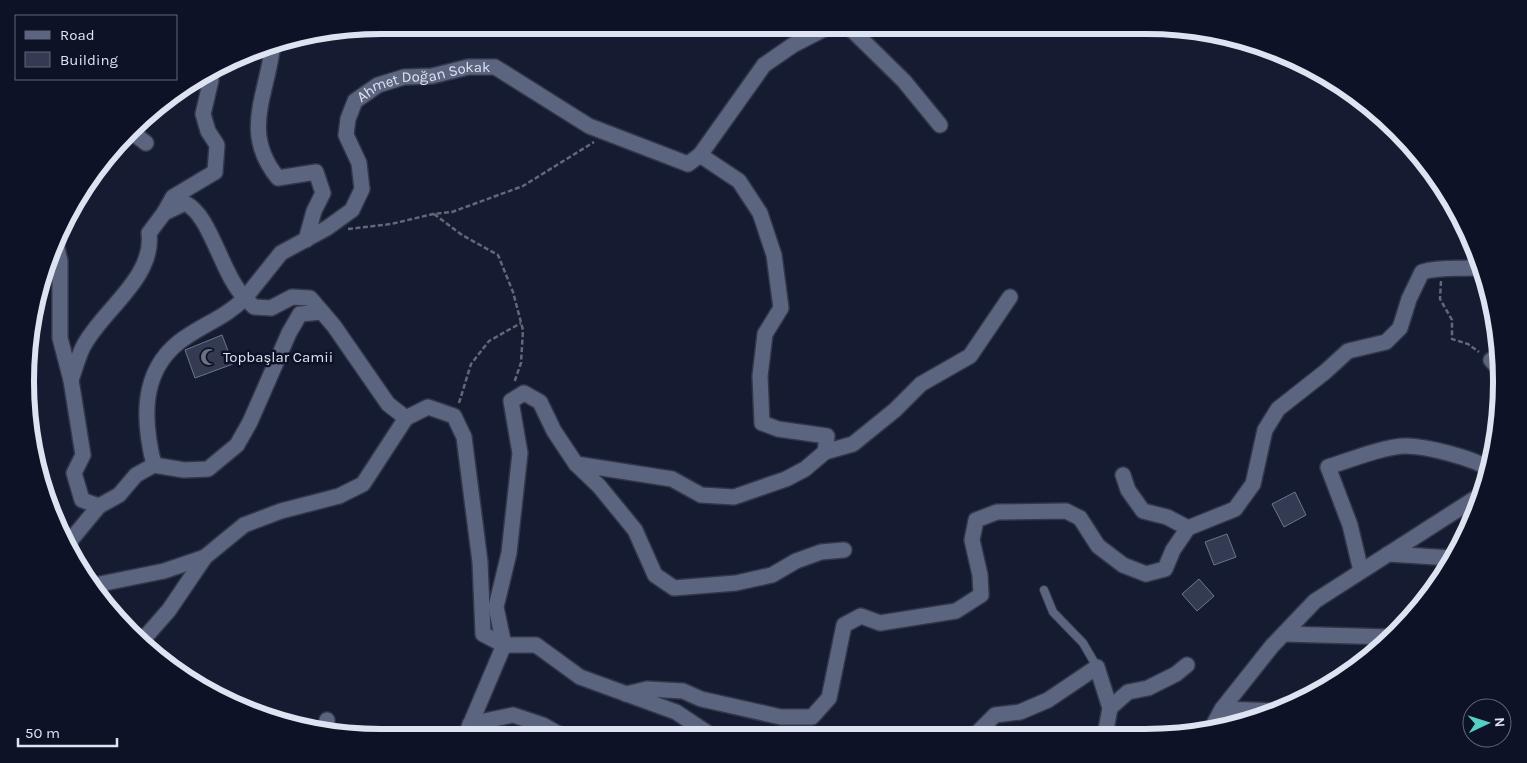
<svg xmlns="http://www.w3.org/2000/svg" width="1527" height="763" viewBox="0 0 1527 763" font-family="Karla,sans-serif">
  <rect width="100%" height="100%" fill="#151b31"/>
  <g fill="#333a52" stroke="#6c7590">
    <polygon points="222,335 233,364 195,378 185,350"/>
    <polygon points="1295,492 1306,515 1284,527 1272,504"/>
    <polygon points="1227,534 1236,557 1214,565 1205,542"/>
    <polygon points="1199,579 1214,596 1197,611 1182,594"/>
  </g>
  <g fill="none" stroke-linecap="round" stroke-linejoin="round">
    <g stroke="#333648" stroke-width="10">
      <polyline id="service" points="1044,590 1053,612 1083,643 1097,667"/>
    </g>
    <g stroke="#333648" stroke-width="18">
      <g id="minor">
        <polyline points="847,25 904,81 940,125"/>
        <path d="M273,43C268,94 240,132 278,178L316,172L323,193L314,211L306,240"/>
        <polyline points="133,133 146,143"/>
        <polyline points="164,213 173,197 215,172 217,145 208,131 203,114 211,80 209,75"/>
        <polyline points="55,239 60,261 60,338 71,380 83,455 74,473 82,500 99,506 119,495 136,475 154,465 184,470 208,469 237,445 250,422 289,333 300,314 322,312"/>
        <polyline points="1500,357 1491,360 1500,370"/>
        <path d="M71,380C75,369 78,357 83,347C101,311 155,278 149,233L164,213L185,203C211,215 221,274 245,298C225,318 201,325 179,342C140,373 143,421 154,465"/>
        <polyline points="825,452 853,444 895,410 921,384 970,356 1010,297"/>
        <polyline points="576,464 672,479 701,495 734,497 786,479 805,469 825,452 827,436 778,429 762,423 760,376 765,334 781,308 774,255 760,213 739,181 700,155"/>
        <polyline points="1123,475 1128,490 1143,511 1167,517 1188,528"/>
        <polyline points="68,548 70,541 99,506"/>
        <polyline points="1388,554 1452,558"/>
        <path d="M1361,571L1350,525L1328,467C1350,460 1385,446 1406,446C1426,446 1474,458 1491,470"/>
        <polyline points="95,585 164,571 205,557"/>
        <polyline points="1284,634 1390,637"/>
        <polyline points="141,642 169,610 205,557 244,525 281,511 339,496 363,484 406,418"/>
        <path d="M626,694L647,689L683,691L701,699L781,717H812L829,698L844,625L861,616L880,623L956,611L981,595L980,575L972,540L976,520L997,512L1066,511L1080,518L1098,546L1123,565L1146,574L1165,569L1173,550L1188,528L1235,509L1253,484L1265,430L1278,409L1325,372L1348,351L1386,342L1400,328L1409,299L1422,272C1442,266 1462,270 1483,267"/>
        <polyline points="1110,708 1128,692 1148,688 1176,674 1187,665"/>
        <polyline points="1222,709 1276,711"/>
        <polyline points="470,724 513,715 543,725 564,737"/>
        <polyline points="1210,731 1222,709 1272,646 1315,601 1482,494"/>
        <polyline points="326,732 327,720"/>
        <polyline points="974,736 995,715 1020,712 1048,700 1097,667 1110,708 1105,735"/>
        <polyline points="465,737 504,645 496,607 509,553 520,453 511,401 524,393 540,402 554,431 576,464 599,486 635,530 655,575 674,588 736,583 772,575 796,561 821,552 844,550"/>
      </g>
    </g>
    <g stroke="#333648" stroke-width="18">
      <g id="tertiary">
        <path id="s1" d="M712,736L676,712L580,677L536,645H504L483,634L480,562L464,437L454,416L428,407L406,418L388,404L334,326L310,298L292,297L271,308L254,307L245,298L281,253L327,228L352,210L362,189L359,163L346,135L348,119L355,101L378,85L404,77L432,76L468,67H495L589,126L688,164L700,155L764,65L793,45L832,25"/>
      </g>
    </g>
    <g stroke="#62687b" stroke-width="2.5" stroke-dasharray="5 2.5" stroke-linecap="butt">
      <polyline points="434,214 462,235 498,255 513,292 523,330 521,363 514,383"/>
      <polyline points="348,229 391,224 433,214 452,212 523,186 594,142"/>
      <polyline points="1441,281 1440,299 1452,320 1452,339 1468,344 1479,352"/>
      <polyline points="459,403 471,364 489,341 521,323"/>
    </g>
    <use href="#service" stroke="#5c657f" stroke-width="8"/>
    <use href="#minor" stroke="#5c657f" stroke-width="15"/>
    <use href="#tertiary" stroke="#5c657f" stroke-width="15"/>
  </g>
  <defs>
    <g id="mosque-bare" transform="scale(1.35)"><path d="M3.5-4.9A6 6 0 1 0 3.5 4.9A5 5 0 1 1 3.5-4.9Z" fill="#6b7280" stroke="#0d1227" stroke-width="2.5" paint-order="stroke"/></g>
  </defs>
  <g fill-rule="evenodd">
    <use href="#mosque-bare" x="209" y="357"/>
  </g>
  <g text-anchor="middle" stroke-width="5" stroke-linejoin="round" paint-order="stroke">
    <g font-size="15" fill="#dee3f2" stroke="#0d1227">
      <text dy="5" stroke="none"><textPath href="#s1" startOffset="1085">Ahmet Doğan Sokak</textPath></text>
    </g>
    <g font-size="15" fill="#dee3f2" stroke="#0d1227" text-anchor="start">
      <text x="223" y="362">Topbaşlar Camii</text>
    </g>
  </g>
  <path d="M0 0H1527V763H0ZM381 34H1146A347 347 0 0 1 1493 381V382A347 347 0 0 1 1146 729H381A347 347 0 0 1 34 382V381A347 347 0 0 1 381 34Z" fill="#0d1227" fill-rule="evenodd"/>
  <path fill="none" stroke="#dee3f2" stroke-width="6" d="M381 34H1146A347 347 0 0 1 1493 381V382A347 347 0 0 1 1146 729H381A347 347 0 0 1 34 382V381A347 347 0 0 1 381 34Z"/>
  <rect x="15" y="15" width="162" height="65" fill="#0d1227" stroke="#616678"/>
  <rect x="25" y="31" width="25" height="8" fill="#5c657f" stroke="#616678"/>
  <text x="60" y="40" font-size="15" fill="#dee3f2">Road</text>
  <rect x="25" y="52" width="25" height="15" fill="#333a52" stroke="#616678"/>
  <text x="60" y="65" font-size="15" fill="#dee3f2">Building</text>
  <g transform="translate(1487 723) rotate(86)"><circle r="24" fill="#0d1227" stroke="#616678"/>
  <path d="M0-4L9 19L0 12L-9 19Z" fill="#55cec5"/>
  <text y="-8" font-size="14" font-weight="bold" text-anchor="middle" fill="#dee3f2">N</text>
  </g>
  <path d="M18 738v8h99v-8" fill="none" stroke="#dee3f2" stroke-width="2.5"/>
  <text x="25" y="738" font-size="15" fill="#dee3f2" stroke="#0d1227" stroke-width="4" paint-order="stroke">50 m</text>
</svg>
